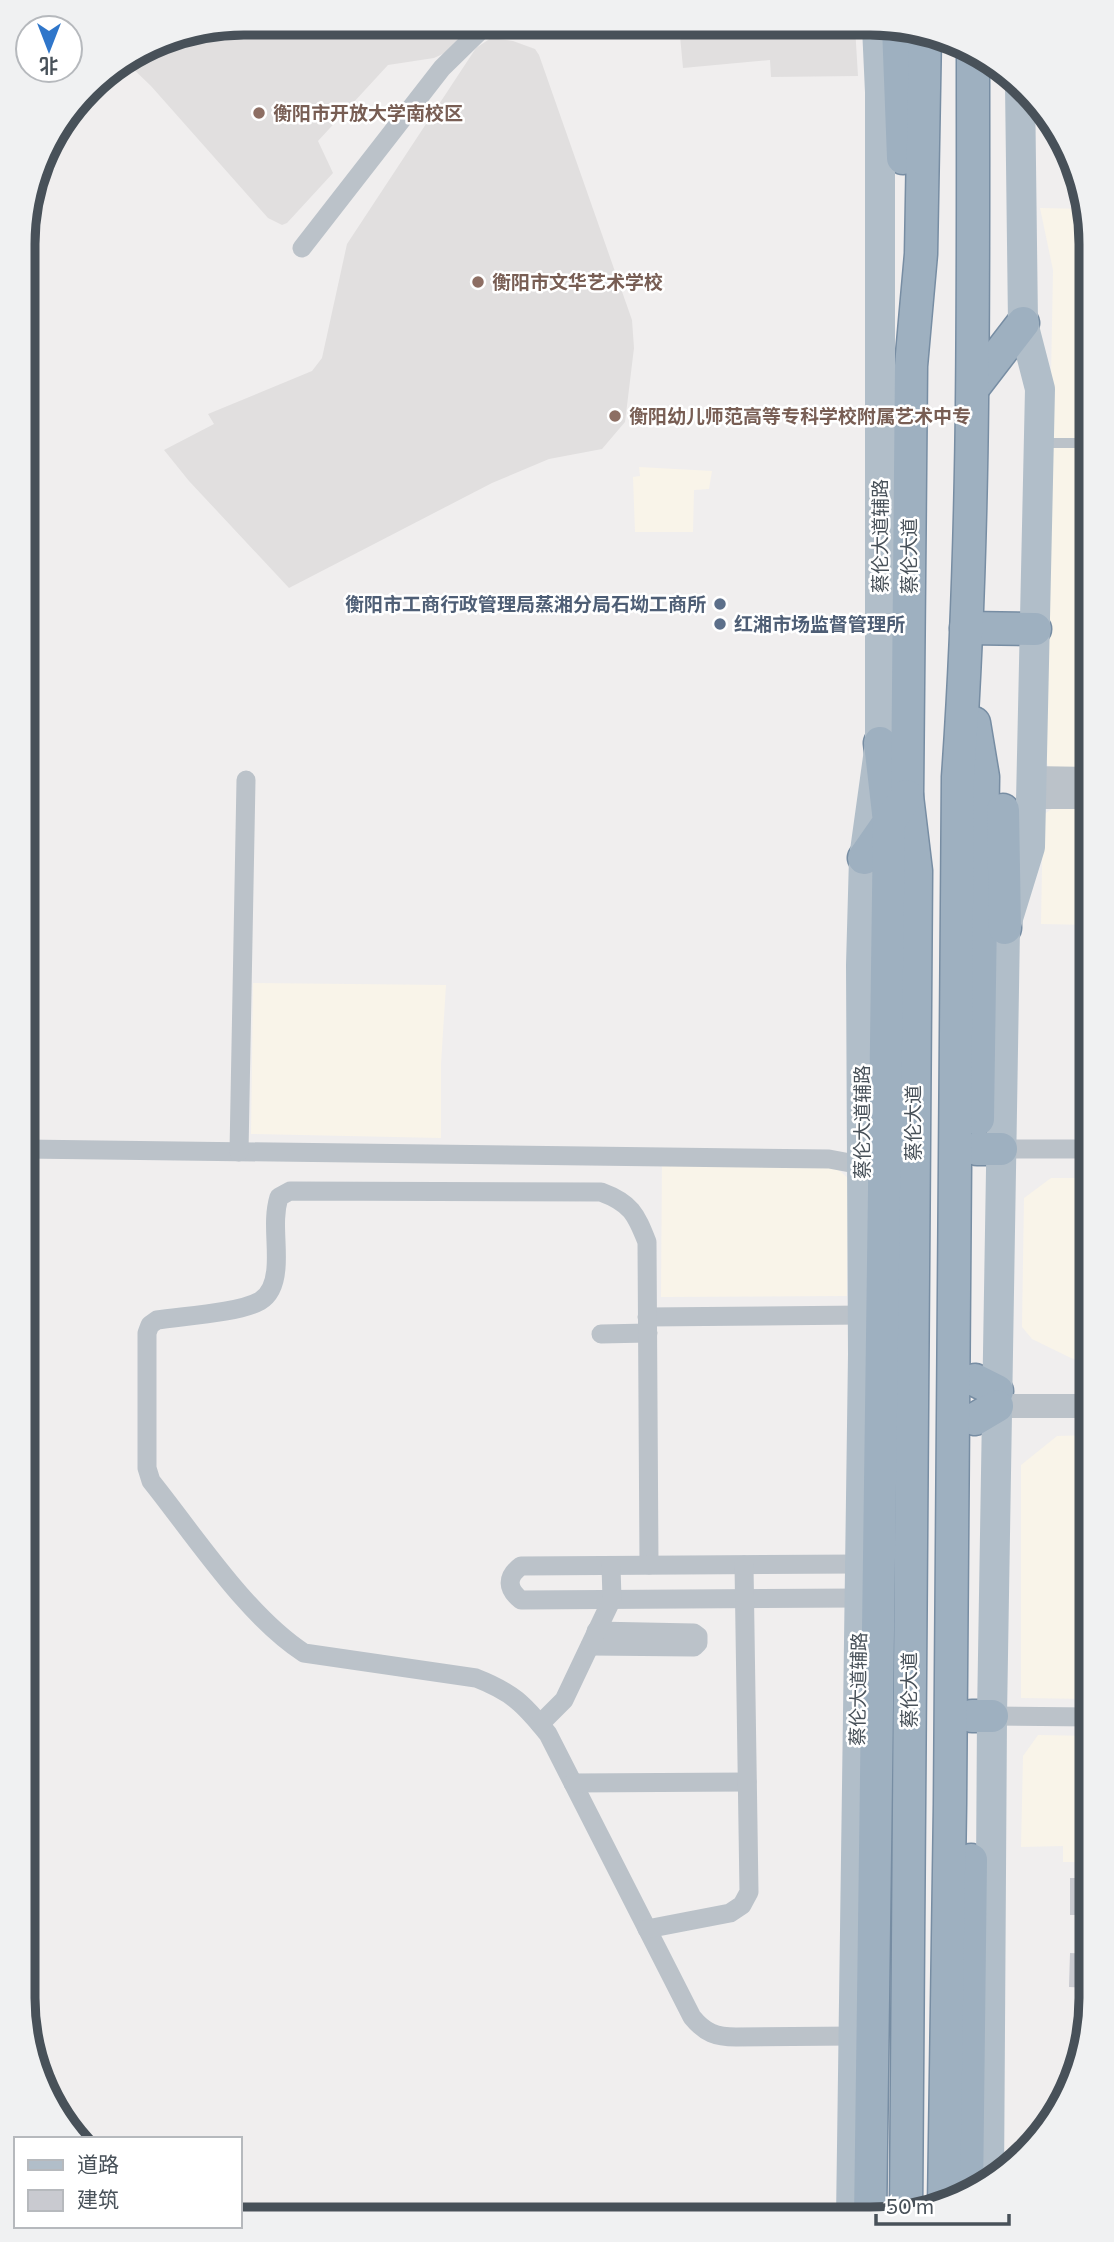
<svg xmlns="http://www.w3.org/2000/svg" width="1114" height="2242" viewBox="0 0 1114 2242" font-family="Commissioner,'Noto Sans SC',sans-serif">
  <rect width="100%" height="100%" fill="#f0eeee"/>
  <g fill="#f9f4e9">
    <polygon points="1040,208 1086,209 1091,244 1091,768 1049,768 1044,757 1053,270"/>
    <polygon points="639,467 712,471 709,489 694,490 693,532 635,532 633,477 640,476"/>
    <polygon points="1053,808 1091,809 1091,925 1041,924 1043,815"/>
    <polygon points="253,983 446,985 441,1064 441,1138 251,1134"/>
    <polygon points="662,1165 835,1167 848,1178 847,1296 661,1297"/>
    <polygon points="1051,1178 1091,1178 1091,1364 1071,1358 1032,1339 1022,1327 1024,1198"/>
    <polygon points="1091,1435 1091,1699 1021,1698 1021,1465 1057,1436"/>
    <polygon points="1038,1735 1091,1736 1091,1862 1063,1862 1063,1846 1021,1847 1023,1756"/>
  </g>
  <g fill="#e1dfdf">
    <polygon points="244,23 473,24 462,41 449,51 434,58 388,65 318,141 333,173 287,223 282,225 268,218 151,86 125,61 160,39"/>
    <polygon points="679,25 855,27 858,76 771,77 770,60 683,68"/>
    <polygon points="491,38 513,41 535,49 539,55 632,320 634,348 625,422 602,449 549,459 492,483 289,588 189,481 164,450 214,424 208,414 312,371 322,358 347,244 476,48"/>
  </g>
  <g fill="#c9cad0">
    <rect x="1070" y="1878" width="21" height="37"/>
    <polygon points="1070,1953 1091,1954 1091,1988 1069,1987"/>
  </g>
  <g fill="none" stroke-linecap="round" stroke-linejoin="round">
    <g stroke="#778da3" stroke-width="35">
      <g id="trunk">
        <polyline points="898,27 903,158"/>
        <polyline points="973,388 1023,323"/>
        <polyline points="966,628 1035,629"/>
        <polyline points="974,723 983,777 978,1119"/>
        <polyline points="1003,810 1005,928"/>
        <polyline points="864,858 889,822 880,743"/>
        <polyline points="977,1149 1001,1149"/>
        <polyline points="975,1380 997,1391"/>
        <polyline points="975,1419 997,1406"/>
        <polyline points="972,1716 992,1716"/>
        <polyline points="967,2195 971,1860"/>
        <path d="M944,2206L950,1804L958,777C975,537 973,297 973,56"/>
        <polyline points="906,2213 916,871 907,796 911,366 921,254 925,33"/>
        <polyline points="870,2219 889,822 907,796"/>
      </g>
    </g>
    <polyline stroke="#bbc2c9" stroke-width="10" points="1043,443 1091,443"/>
    <g stroke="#bbc2c9" stroke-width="19">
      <polyline points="302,248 442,68 487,24"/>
      <polyline points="24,1149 829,1159 861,1165"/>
      <polyline points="1001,1149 1091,1149"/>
      <polyline points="239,1152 246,780"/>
      <polyline points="647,1317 863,1315"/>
      <polyline points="601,1334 648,1333"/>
      <path d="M649,1565L647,1242C636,1214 631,1203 601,1192L290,1191L279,1197C272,1220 278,1244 276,1268C275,1281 272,1294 260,1301C239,1313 183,1316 157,1320L150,1325L147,1333V1468L151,1481C195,1536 246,1615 304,1653L476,1678C512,1692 524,1704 548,1734L692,2017C705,2033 716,2037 736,2037L854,2036"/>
      <path d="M860,1598L521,1600C507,1589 506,1577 521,1566L860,1564"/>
      <polyline points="590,1646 694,1647 698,1643 698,1636 694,1633 596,1631"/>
      <polyline points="992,1716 1091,1717"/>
      <polyline points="540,1724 564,1700 612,1599 611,1566"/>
      <polyline points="573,1783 747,1782"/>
      <polyline points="647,1929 730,1913 742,1905 749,1892 744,1565"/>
    </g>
    <g stroke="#bbc2c9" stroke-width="24">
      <polyline points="1031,778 1091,779"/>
      <polyline points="1031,797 1091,797"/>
      <polyline points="997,1406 1091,1406"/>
    </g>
    <g stroke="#b1bec9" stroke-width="30">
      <polyline points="989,2184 992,1716 1005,928 1030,847 1040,389 1023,323 1020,84"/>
      <polyline points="851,2219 863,1354 861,965 864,858 880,743 880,92 877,27"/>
    </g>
    <use href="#trunk" stroke="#9eb0c0" stroke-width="32"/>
  </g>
  <g fill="#8d6e63" stroke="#fff" stroke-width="2.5">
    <circle cx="259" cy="113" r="7"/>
    <circle cx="478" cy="282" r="7"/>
    <circle cx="615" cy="416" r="7"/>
  </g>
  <g fill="#5c6f8a" stroke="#fff" stroke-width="2.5">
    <circle cx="720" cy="604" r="7"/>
    <circle cx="720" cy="624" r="7"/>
  </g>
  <g text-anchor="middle" stroke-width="5" stroke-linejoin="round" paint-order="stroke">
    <g font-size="19" font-weight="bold" fill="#785e54" stroke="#fff" text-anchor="start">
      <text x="273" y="120">衡阳市开放大学南校区</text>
      <text x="492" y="289">衡阳市文华艺术学校</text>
      <text x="629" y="423">衡阳幼儿师范高等专科学校附属艺术中专</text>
    </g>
    <g font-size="19" fill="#485159" stroke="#fff">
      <text transform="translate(880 536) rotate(-90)" y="7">蔡伦大道辅路</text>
      <text transform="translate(909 556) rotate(-90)" y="7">蔡伦大道</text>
      <text transform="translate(862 1122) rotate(-90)" y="7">蔡伦大道辅路</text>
      <text transform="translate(913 1123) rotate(-90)" y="7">蔡伦大道</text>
      <text transform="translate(858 1689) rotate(-89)" y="7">蔡伦大道辅路</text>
      <text transform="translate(909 1690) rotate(-90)" y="7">蔡伦大道</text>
    </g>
    <g font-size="19" font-weight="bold" fill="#4e5e75" stroke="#fff" text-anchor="end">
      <text x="706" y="611">衡阳市工商行政管理局蒸湘分局石坳工商所</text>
      <text x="734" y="631" text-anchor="start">红湘市场监督管理所</text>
    </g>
  </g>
  <path d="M0 0H1114V2242H0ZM244 35H870A209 209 0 0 1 1079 244V1998A209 209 0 0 1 870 2207H244A209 209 0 0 1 35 1998V244A209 209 0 0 1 244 35Z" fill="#f0f1f2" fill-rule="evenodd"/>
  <path fill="none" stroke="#485159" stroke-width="9" d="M244 35H870A209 209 0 0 1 1079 244V1998A209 209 0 0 1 870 2207H244A209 209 0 0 1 35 1998V244A209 209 0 0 1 244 35Z"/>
  <rect x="14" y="2137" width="228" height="91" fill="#ffffff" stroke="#b6b9bd" stroke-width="2"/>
  <rect x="28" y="2160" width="35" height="10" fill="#b1bec9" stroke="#b6b9bd" stroke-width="2"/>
  <text x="77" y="2172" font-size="21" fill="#485159">道路</text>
  <rect x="28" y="2190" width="35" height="21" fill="#c9cad0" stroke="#b6b9bd" stroke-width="2"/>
  <text x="77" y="2207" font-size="21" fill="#485159">建筑</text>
  <g transform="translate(49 49) rotate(180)"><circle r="33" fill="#ffffff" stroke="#b6b9bd" stroke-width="2"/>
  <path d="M0-5L12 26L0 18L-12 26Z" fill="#2f76ca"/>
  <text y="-10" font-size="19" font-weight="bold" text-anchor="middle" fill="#485159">北</text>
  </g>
  <path d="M876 2214v10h133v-10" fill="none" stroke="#485159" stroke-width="3.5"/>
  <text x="886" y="2214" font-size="21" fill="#485159" stroke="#ffffff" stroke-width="5" paint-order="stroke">50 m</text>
</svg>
